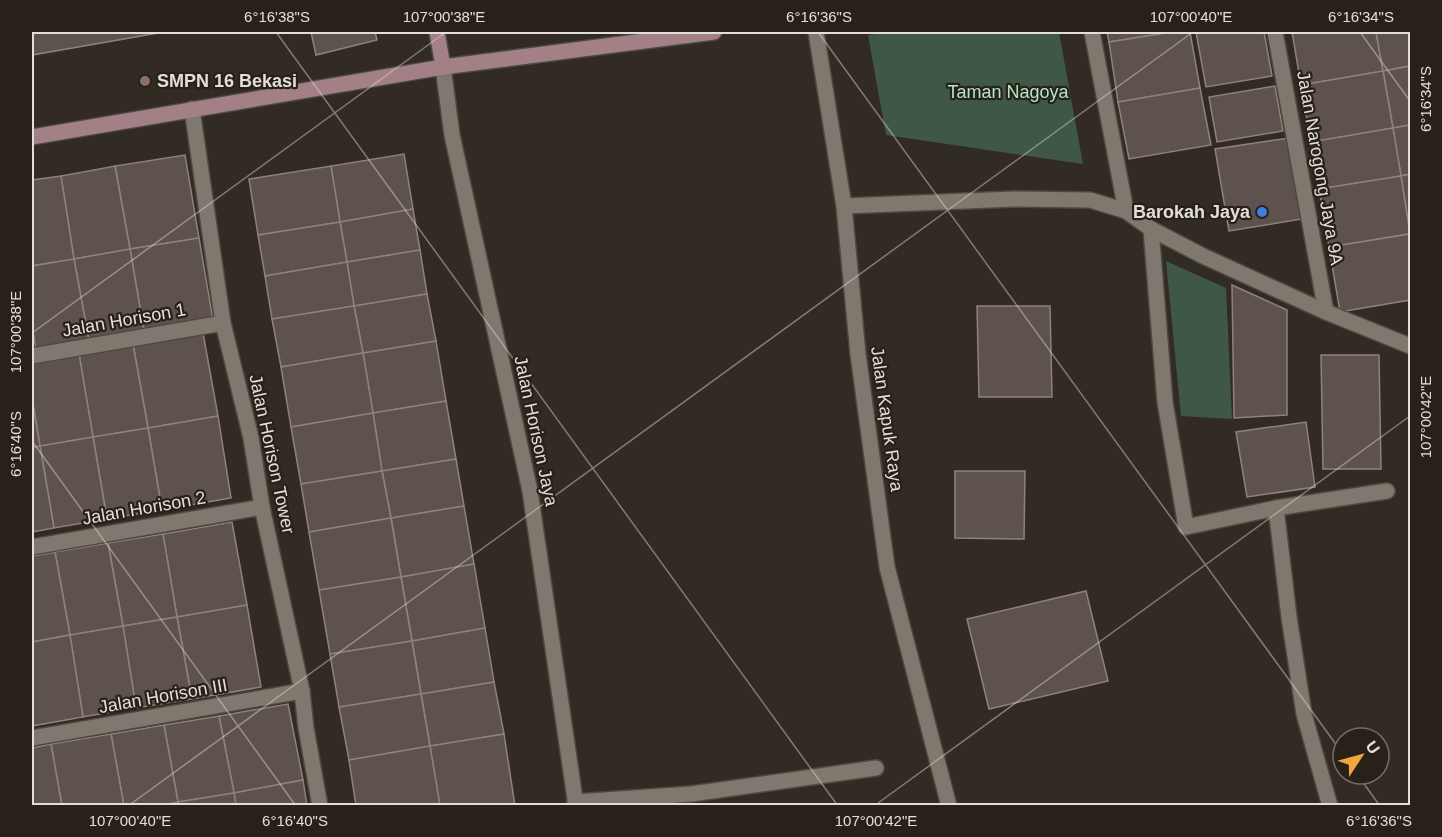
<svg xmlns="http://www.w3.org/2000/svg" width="1442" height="837" viewBox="0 0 1442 837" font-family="Helvetica,sans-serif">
  <rect width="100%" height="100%" fill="#312b23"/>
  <g fill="#3f5747">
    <polygon points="893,32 1059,32 1083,164 886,135 868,35"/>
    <polygon points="1166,261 1226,288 1232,419 1181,416"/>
  </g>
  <g fill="#5e524e" stroke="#8f827e" stroke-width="1.5">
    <polygon points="32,32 164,32 32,55"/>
    <polygon points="311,32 375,32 377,40 316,55"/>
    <polygon points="1107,32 1172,32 1109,42"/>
    <polygon points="1172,32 1190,32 1200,88 1118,102 1109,42"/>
    <polygon points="1196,32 1264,32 1272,76 1206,87"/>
    <polygon points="1292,32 1376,32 1383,71 1301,85"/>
    <polygon points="1376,32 1410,32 1410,66 1383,71"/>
    <polygon points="1410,66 1410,125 1393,128 1383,71"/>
    <polygon points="1383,71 1393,128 1311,142 1301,85"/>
    <polygon points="1275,86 1283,131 1217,142 1209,97"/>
    <polygon points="1200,88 1211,145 1129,159 1118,102"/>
    <polygon points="1410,125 1410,174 1401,176 1393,128"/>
    <polygon points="1393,128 1401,176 1319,189 1311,142"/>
    <polygon points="1289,138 1302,219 1229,231 1215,149"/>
    <polygon points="404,154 413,209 340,222 331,166"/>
    <polygon points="185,155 199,238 130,249 115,166"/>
    <polygon points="115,166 130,249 74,259 61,176"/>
    <polygon points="331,166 340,222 258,235 249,179"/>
    <polygon points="1410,174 1410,233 1401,176"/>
    <polygon points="61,176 74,259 32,266 32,180"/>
    <polygon points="1401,176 1410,234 1329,247 1319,189"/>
    <polygon points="413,209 420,250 347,262 340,222"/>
    <polygon points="340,222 347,262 265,276 258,235"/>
    <polygon points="1410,234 1410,300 1340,312 1329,247"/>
    <polygon points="199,238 213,320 144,331 130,249"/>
    <polygon points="130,249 144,331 89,341 74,259"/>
    <polygon points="420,250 427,294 354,306 347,262"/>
    <polygon points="74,259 89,341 36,350 32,324 32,266"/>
    <polygon points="347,262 354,306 272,319 265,276"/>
    <polygon points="1232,285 1287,310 1287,415 1234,418"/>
    <polygon points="427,294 436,341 363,353 354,306"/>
    <polygon points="354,306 363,353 281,367 272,319"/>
    <polygon points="977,306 1050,306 1052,397 979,397"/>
    <polygon points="203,333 218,416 148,428 133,344"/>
    <polygon points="436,341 446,401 373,413 363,353"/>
    <polygon points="133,344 148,428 93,437 79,354"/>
    <polygon points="363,353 373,413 291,427 281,367"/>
    <polygon points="79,354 93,437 40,446 32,398 32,361"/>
    <polygon points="1321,355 1379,355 1381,469 1323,469"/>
    <polygon points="32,398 40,446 32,448"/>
    <polygon points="446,401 456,459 382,471 373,413"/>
    <polygon points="373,413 382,471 301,484 291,427"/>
    <polygon points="218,416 231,498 162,510 148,428"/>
    <polygon points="1306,422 1315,487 1247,497 1236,432"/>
    <polygon points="148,428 162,510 107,519 93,437"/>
    <polygon points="93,437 107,519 54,528 40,446"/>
    <polygon points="40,446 54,528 32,532 32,448"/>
    <polygon points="456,459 464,506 391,518 382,471"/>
    <polygon points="382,471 391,518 309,532 301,484"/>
    <polygon points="955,471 1025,471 1024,539 955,538"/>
    <polygon points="464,506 474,564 401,577 391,518"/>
    <polygon points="391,518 401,577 319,590 309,532"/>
    <polygon points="232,522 247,605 177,617 163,534"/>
    <polygon points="163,534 177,617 123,626 108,543"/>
    <polygon points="108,543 123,626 70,635 55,552"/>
    <polygon points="55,552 70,635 32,642 32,556"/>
    <polygon points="474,564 485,628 412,641 401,577"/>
    <polygon points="401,577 412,641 330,654 319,590"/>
    <polygon points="1086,591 1108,681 989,709 967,619"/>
    <polygon points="247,605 261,687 192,699 177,617"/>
    <polygon points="177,617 192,699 136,708 123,626"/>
    <polygon points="123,626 136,708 83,717 70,635"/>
    <polygon points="485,628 494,682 421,694 412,641"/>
    <polygon points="70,635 83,717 32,726 32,642"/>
    <polygon points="412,641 421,694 339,707 330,654"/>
    <polygon points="494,682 504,734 430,746 421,694"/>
    <polygon points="421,694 430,746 349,760 339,707"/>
    <polygon points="288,704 303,780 234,793 219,716"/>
    <polygon points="219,716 234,793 178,802 164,725"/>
    <polygon points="164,725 178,802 157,806 124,806 111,734"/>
    <polygon points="111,734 124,806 62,806 51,744"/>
    <polygon points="504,734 515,806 440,806 430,746"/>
    <polygon points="51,744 62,806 32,806 32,748"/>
    <polygon points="430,746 440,806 356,806 349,760"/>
    <polygon points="303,780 307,806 236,806 234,793"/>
    <polygon points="234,793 236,806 179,806 178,802"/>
  </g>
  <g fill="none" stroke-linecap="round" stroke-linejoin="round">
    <g stroke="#4d4941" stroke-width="18">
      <g id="street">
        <polyline points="816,32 844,206 858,354 887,567 949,806"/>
        <polyline points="1092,32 1126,211"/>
        <polyline points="1275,32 1326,312"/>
        <polyline points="443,67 452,135 530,491 576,806"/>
        <polyline points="192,109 223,323 251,438 262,507 302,691 306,728 320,806"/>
        <polyline points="844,206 1014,199 1090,200 1126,211 1151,229 1203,256 1326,312 1410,346"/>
        <polyline points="1151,229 1165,402 1186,527 1276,508 1387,491"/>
        <polyline points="32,356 223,323"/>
        <polyline points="1276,508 1289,617 1304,714 1330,806"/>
        <polyline points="32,547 262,507"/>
        <polyline points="32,738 302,691"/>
        <polyline points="575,802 691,794 876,768"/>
      </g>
    </g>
    <g stroke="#4d4941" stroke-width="18">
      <g id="secondary">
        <polyline points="437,32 443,67"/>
        <polyline points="32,137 443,67 714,32"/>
      </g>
    </g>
    <use href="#street" stroke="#7f786e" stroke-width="15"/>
    <use href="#secondary" stroke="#a28085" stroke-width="15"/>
  </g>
  <path fill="none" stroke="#e2ded9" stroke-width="1.5" stroke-opacity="0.45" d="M276,32L838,806M818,32L1343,754M1360,32L1410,101M32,333L446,32M32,441L296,806M1357,774L1380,806M128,806L1193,32M874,806L1410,416"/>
  <circle fill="#8d6e63" stroke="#282119" stroke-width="2" cx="145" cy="81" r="6"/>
  <circle fill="#3f7fe0" stroke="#282119" stroke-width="2" cx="1262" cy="212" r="6"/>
  <g text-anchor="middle" stroke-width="4.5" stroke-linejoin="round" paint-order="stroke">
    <g font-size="18" font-weight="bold" fill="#e2ded9" stroke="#282119" text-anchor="start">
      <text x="157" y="87">SMPN 16 Bekasi</text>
      <text x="1250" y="218" text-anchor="end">Barokah Jaya</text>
    </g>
    <g font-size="18" fill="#b0e7c3" stroke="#282119">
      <text x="1008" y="98">Taman Nagoya</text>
    </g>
    <g font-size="18" fill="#e2ded9" stroke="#282119">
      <text transform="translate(1320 168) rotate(80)" y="6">Jalan Narogong Jaya 9A</text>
      <text transform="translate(124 320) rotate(-10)" y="6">Jalan Horison 1</text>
      <text transform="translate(887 419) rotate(82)" y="6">Jalan Kapuk Raya</text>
      <text transform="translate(536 431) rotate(78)" y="6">Jalan Horison Jaya</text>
      <text transform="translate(272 454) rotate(78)" y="6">Jalan Horison Tower</text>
      <text transform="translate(144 508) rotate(-10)" y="6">Jalan Horison 2</text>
      <text transform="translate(163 696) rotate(-10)" y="6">Jalan Horison III</text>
    </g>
  </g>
  <rect width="1442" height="837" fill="none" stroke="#282119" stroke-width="66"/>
  <g transform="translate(1361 756) rotate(54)"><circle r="28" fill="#282119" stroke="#726d66" stroke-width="1.5"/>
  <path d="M0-4.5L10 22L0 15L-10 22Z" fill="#f1a540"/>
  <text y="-9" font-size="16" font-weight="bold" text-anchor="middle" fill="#e2ded9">U</text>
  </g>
  <rect x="33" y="33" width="1376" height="771" fill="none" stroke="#e2ded9" stroke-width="2"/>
  <g font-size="15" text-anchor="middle" fill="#e2ded9">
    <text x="277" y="22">6°16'38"S</text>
    <text x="444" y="22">107°00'38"E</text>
    <text x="819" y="22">6°16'36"S</text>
    <text x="1191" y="22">107°00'40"E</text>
    <text x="1361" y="22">6°16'34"S</text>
    <text transform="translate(1426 99) rotate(-90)" y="5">6°16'34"S</text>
    <text transform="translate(16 332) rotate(-90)" y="5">107°00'38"E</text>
    <text transform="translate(1426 417) rotate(-90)" y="5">107°00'42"E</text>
    <text transform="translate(16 444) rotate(-90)" y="5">6°16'40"S</text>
    <text x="130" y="826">107°00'40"E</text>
    <text x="295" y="826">6°16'40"S</text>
    <text x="876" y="826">107°00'42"E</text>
    <text x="1379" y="826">6°16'36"S</text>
  </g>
</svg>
